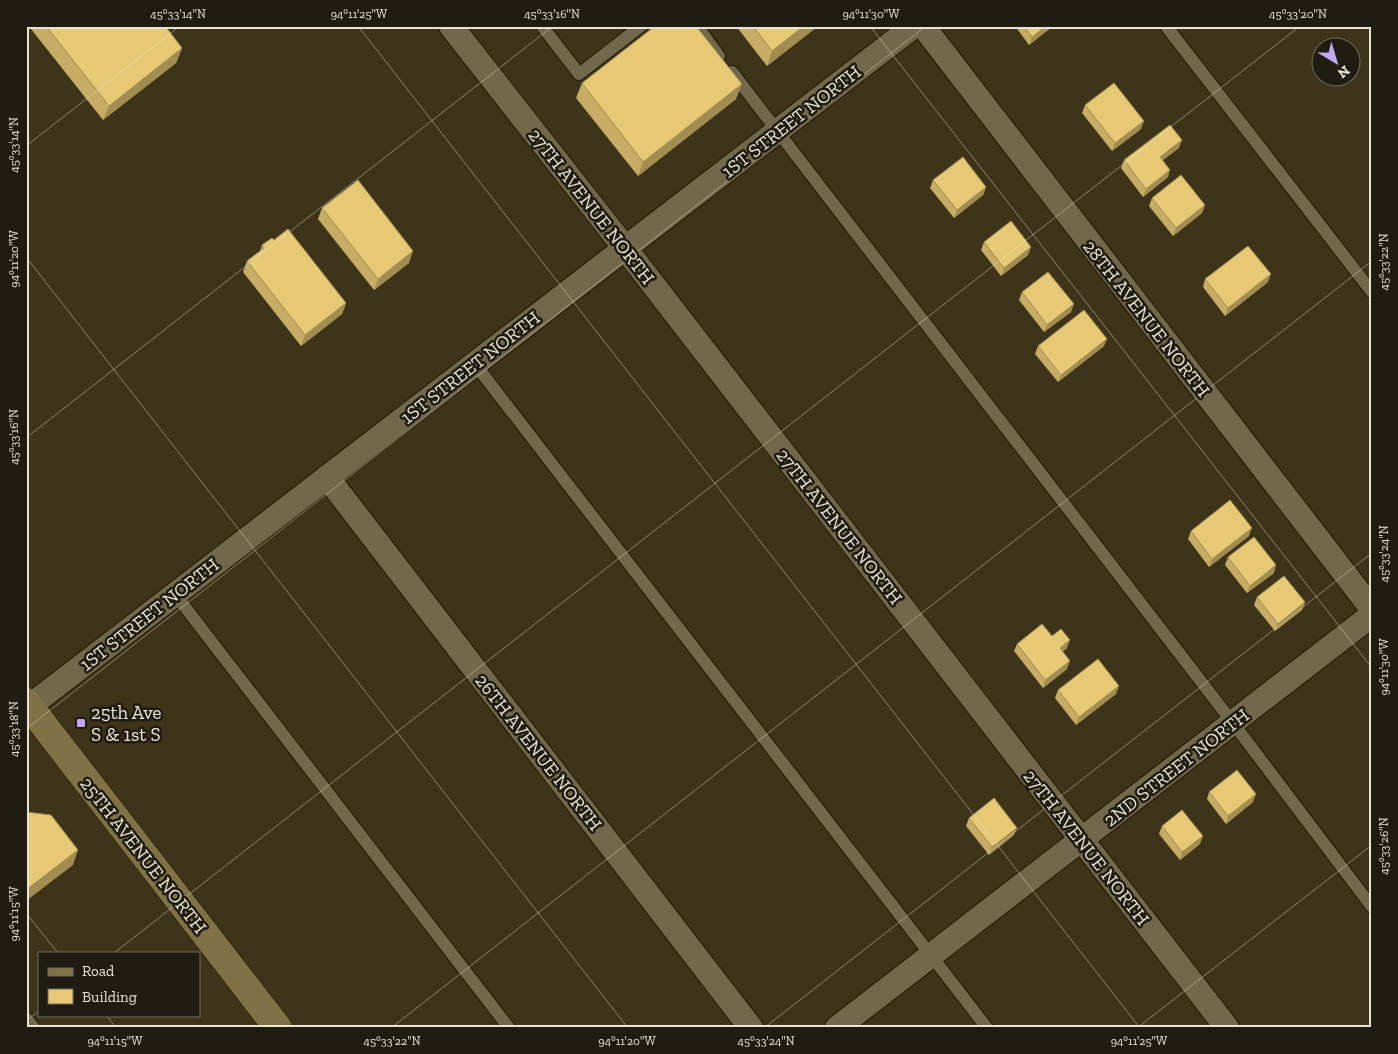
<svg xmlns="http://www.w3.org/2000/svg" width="1398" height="1054" viewBox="0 0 1398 1054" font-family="'Zilla Slab',serif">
  <rect width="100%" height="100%" fill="#3d341a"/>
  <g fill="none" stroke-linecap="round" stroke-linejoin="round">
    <g stroke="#241b02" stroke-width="14">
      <g id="lane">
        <polyline points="542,26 579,74 641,26"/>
        <polyline points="697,26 719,56"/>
        <polyline points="1166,26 1372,292"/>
        <polyline points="732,72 1233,723 1372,907"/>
        <polyline points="475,364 987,1028"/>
        <polyline points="175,594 509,1028"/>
        <polyline points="26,1018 34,1028"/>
      </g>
    </g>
    <g stroke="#241b02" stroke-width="26">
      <g id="street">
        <polyline points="451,26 625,248 1227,1028"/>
        <polyline points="923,26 1372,609"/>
        <polyline points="327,477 751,1028"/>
        <polyline points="26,709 914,26"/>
        <polyline points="837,1028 1372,615"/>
      </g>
    </g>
    <g stroke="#241b02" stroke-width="29">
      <polyline id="secondary" points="26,702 278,1028"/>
    </g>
    <use href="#lane" stroke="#72684c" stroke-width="12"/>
    <use href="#street" stroke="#72684c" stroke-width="24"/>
    <use href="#secondary" stroke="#817246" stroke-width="28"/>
  </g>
  <g fill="#c6ac65">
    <polygon points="32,26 165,26 182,48 176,63 103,120 31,29"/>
    <polygon points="736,26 818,26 767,66"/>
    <polygon points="1015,26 1053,26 1029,45"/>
    <polygon points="582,83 736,99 638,176 576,98"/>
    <polygon points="1085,105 1141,129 1112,151 1082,113"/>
    <polygon points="1179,148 1163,160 1168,177 1143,197 1121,168 1124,160"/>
    <polygon points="933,180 986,187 983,195 954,218 930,188"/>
    <polygon points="1152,198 1205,205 1202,213 1173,236 1149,206"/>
    <polygon points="322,208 409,263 374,290 318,219"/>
    <polygon points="274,240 346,303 342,314 301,346 243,272 247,261 260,251 262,245"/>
    <polygon points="984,242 1028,255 1001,276 981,250"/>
    <polygon points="1205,279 1268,282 1225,316 1203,287"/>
    <polygon points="1022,292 1071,312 1044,332 1019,300"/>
    <polygon points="1038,346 1104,346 1058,382 1035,354"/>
    <polygon points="1191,531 1249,536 1209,567 1188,539"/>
    <polygon points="1228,557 1274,573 1247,593 1225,565"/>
    <polygon points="1257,597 1305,602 1302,610 1275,631 1254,605"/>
    <polygon points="1052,636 1067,648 1062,652 1067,669 1043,688 1014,651 1017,644"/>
    <polygon points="1058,690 1116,694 1076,725 1055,698"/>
    <polygon points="1209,792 1253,802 1226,824 1207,799"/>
    <polygon points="969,818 1014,835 989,855 966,826"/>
    <polygon points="1162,826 1200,844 1180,860 1159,834"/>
  </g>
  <g fill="#a18c52">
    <polygon points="804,26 818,26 767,66 772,51"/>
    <polygon points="1046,26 1053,26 1029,45 1032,37"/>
    <polygon points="182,48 176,63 103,120 109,106"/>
    <polygon points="742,84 736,99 638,176 643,162"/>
    <polygon points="1144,121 1141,129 1112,151 1115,143"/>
    <polygon points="1182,140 1179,148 1157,164 1160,157"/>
    <polygon points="1170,170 1168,177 1143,197 1146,189"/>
    <polygon points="986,187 983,195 954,218 957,210"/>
    <polygon points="1205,205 1202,213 1173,236 1176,228"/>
    <polygon points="1031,247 1028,255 1001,276 1004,268"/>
    <polygon points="413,251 409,263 374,290 378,279"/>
    <polygon points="1271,274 1268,282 1225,316 1228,308"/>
    <polygon points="346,303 342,314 301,346 305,335"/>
    <polygon points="1074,304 1071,312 1044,332 1047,325"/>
    <polygon points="1107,339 1104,346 1058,382 1061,375"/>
    <polygon points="1252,528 1249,536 1209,567 1212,559"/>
    <polygon points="1276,565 1274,573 1247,593 1250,586"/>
    <polygon points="1305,602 1302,610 1275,631 1278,624"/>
    <polygon points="1070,640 1067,648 1057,656 1060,648"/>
    <polygon points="1070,661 1067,669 1043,688 1045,680"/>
    <polygon points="1119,686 1116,694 1076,725 1079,717"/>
    <polygon points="1256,794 1253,802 1226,824 1228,816"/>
    <polygon points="1017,828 1014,835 989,855 992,847"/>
    <polygon points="1203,836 1200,844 1180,860 1182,852"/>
    <polygon points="78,850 73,865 26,901 26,890"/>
  </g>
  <g fill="#e6c875" stroke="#a18c52">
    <polygon points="46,26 165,26 182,48 109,106"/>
    <polygon points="655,26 696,26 742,84 643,162 582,83"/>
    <polygon points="753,26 804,26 772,51"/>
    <polygon points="1024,26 1046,26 1032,37"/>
    <polygon points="1114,83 1144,121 1115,143 1085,105"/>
    <polygon points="1170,125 1182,140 1160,157 1170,170 1146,189 1124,160"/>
    <polygon points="963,157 986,187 957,210 933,180"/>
    <polygon points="1181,175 1205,205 1176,228 1152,198"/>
    <polygon points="358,180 413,251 378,279 322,208"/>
    <polygon points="1011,221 1031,247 1004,268 984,242"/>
    <polygon points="288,229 346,303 305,335 247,261 264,248 262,245 272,238 274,240"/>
    <polygon points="1248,246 1271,274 1228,308 1205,279"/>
    <polygon points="1048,272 1074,304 1047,325 1022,292"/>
    <polygon points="1084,310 1107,339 1061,375 1038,346"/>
    <polygon points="1230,500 1252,528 1212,559 1191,531"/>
    <polygon points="1254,537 1276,565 1250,586 1228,557"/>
    <polygon points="1284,576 1305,602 1278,624 1257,597"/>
    <polygon points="1042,624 1052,636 1061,629 1070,640 1060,648 1070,661 1045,680 1017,644"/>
    <polygon points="1098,659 1119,686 1079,717 1058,690"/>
    <polygon points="1237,770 1256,794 1228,816 1209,792"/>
    <polygon points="994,798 1017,828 992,847 969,818"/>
    <polygon points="1182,810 1203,836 1182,852 1162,826"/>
    <polygon points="26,812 51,815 78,850 26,890"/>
  </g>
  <path fill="none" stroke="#eae4d4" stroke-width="1" stroke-opacity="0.45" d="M358,26L1140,1028M870,26L1372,668M26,146L180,26M26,257L628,1028M26,438L553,26M26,729L926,26M26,913L58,953M114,953L1300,26M106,1015L116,1028M26,1021L39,1011M391,1028L1372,261M764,1028L1372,553M1137,1028L1372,845"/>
  <rect fill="#c3a7f2" stroke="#201c11" stroke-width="2" x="76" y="718" width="10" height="10" rx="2.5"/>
  <g text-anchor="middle" stroke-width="5" stroke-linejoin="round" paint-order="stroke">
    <g font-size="19" fill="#eae4d4" stroke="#201c11">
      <text transform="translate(791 121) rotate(-38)" y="7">1ST STREET NORTH</text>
      <text transform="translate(592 206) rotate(52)" y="7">27TH AVENUE NORTH</text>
      <text transform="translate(1147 318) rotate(52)" y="7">28TH AVENUE NORTH</text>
      <text transform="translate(470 367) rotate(-38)" y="7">1ST STREET NORTH</text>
      <text transform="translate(840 526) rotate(52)" y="7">27TH AVENUE NORTH</text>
      <text transform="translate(149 614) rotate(-38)" y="7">1ST STREET NORTH</text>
      <text transform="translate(539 752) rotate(52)" y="7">26TH AVENUE NORTH</text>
      <text transform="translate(1176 767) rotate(-38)" y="7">2ND STREET NORTH</text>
      <text transform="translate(1087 847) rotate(52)" y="7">27TH AVENUE NORTH</text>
      <text transform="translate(144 855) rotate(52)" y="7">25TH AVENUE NORTH</text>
    </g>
    <g font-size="19" fill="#eae4d4" stroke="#201c11" text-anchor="start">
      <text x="91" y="719">25th Ave<tspan x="91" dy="22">S &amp; 1st S</tspan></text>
    </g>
  </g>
  <rect width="1398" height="1054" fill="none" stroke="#201c11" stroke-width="55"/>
  <rect x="38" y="952" width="162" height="65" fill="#201c11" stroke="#716c5f"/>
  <rect x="48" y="968" width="25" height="8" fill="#817246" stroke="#716c5f"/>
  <text x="82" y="976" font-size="15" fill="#eae4d4">Road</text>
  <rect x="48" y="989" width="25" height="15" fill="#e6c875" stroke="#716c5f"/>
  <text x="82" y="1002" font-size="15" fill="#eae4d4">Building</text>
  <g transform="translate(1336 62) rotate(142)"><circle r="24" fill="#201c11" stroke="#716c5f"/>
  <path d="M0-4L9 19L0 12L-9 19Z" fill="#c3a7f2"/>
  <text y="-8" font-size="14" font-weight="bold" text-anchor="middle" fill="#eae4d4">N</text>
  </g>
  <rect x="28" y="28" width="1342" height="998" fill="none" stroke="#eae4d4" stroke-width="2"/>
  <g font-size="12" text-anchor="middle" fill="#eae4d4">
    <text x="178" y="18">45°33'14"N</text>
    <text x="359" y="18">94°11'25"W</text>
    <text x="552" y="18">45°33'16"N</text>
    <text x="871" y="18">94°11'30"W</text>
    <text x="1298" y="18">45°33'20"N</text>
    <text transform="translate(14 145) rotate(-90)" y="4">45°33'14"N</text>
    <text transform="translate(14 259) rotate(-90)" y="4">94°11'20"W</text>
    <text transform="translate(1384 262) rotate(-90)" y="4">45°33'22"N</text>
    <text transform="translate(14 437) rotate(-90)" y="4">45°33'16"N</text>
    <text transform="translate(1384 554) rotate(-90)" y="4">45°33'24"N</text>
    <text transform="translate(1384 667) rotate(-90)" y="4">94°11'30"W</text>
    <text transform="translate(14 729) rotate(-90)" y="4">45°33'18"N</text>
    <text transform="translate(1384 846) rotate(-90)" y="4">45°33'26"N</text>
    <text transform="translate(14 914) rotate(-90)" y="4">94°11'15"W</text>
    <text x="115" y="1045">94°11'15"W</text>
    <text x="392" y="1045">45°33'22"N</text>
    <text x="627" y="1045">94°11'20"W</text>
    <text x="766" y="1045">45°33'24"N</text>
    <text x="1139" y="1045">94°11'25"W</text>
  </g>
</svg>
